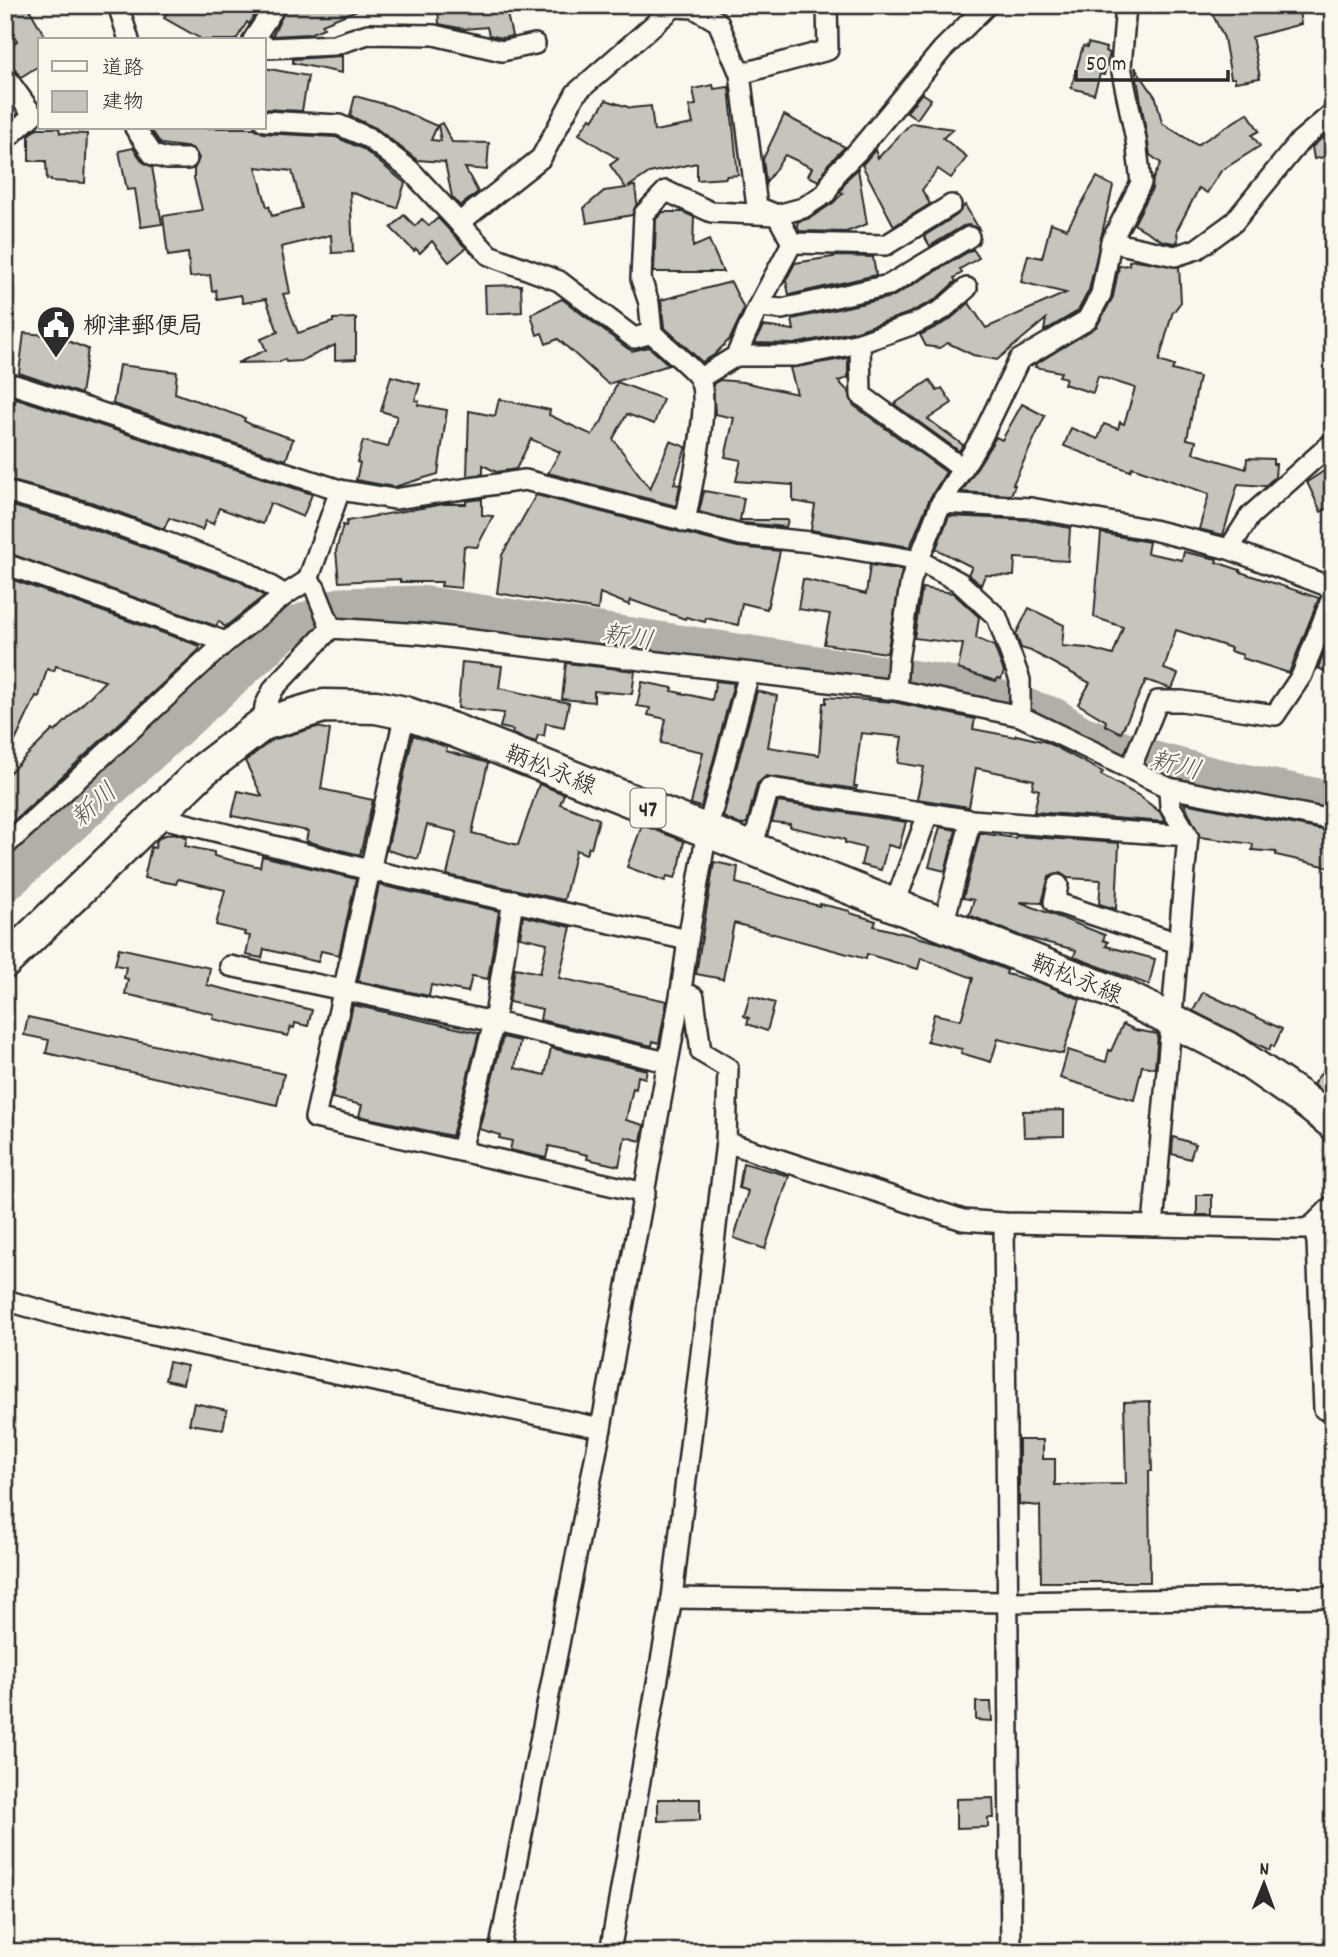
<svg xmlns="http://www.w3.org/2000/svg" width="1338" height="1957" viewBox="0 0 1338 1957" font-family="Dekko,'Klee One',sans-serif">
  <rect width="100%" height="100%" fill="#fbf7ec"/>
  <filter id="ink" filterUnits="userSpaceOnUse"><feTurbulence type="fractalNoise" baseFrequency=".0143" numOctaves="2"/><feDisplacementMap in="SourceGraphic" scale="14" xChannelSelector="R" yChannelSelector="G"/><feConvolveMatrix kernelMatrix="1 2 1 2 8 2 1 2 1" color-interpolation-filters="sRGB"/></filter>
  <g filter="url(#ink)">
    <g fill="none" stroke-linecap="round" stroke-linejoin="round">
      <polyline stroke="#b1afa7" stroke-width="37" points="5,884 287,629 340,606 421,604 962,686 1054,716 1080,733 1150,759 1214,776 1333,800"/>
    </g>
    <g fill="#c7c4bc" stroke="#2b2b2b" stroke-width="2" fill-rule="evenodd">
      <polygon points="5,5 27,5 47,40 40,40 40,65 21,77 14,68 5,64 5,49 17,41 5,20"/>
      <polygon points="170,5 256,5 259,9 249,24 247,22 236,40 203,40 164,18"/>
      <polygon points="288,5 367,5 367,6 322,24 324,28 309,34 272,36"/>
      <polygon points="438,5 505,5 512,36 502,38 489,35 487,27 464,29 439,24"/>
      <polygon points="1208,5 1298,5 1301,24 1252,37 1260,78 1235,82 1235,78 1231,78 1224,38"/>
      <polygon points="1088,43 1106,48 1105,51 1110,53 1104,75 1100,74 1094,94 1071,88 1083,46 1087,47"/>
      <polygon points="342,56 342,73 293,63 293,59"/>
      <polygon points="1135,67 1156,98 1162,123 1197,145 1248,113 1259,131 1252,135 1260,146 1221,171 1207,193 1199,188 1177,230 1178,242 1174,243 1163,241 1134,224 1152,189 1153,179 1161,163 1150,155"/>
      <polygon points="264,68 308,76 302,111 264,109"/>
      <polygon points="713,85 714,89 729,87 738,175 726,176 726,178 697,180 697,163 649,173 628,187 635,186 637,203 632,215 587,223 584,208 604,191 626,188 610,165 618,159 579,134 590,118 593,120 606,100 631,108 651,106 654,131 693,124 689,106 696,105 693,89"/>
      <polygon points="922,93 931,99 917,119 907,112"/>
      <polygon points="355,96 391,106 437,126 431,140 441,141 438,125 442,123 452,142 489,143 487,170 465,168 478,192 460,206 452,197 445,162 417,160 376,128 350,116"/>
      <polygon points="784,115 845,147 828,164 819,181 808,176 812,168 785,155 766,183 763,159"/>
      <polygon points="911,123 953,129 943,138 967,157 951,178 938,169 922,190 930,204 894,226 862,165 875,150 878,158"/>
      <polygon points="37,128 59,128 60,133 87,134 85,183 51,181 51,179 47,180 46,161 29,161 29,135"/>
      <path d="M150,128H254L263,133L336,137L363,149L405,183L397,208L350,192L353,252L332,253L331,235L281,247L290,293L283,294L298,333L333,322V319L356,318V359L335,360V345L301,361L286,362L285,359L280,362L237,363L266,350L261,339L278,332L266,299L243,303L241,295L217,299L216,290L212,291L210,275L190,277L188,253L168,256L163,216L202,210L194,178V169L199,158L192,148L161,144ZM256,167L292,171L302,208L272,216L269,206L267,207Z"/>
      <polygon points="1330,131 1333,131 1333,155 1314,159 1312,147"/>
      <polygon points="133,148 143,162 152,167 162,224 141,227 135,189 127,190 119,151"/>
      <polygon points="858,169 867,224 846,232 799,231 797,222 810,218 833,203 843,193 840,192 847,179"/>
      <polygon points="1097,177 1113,186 1089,290 1078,311 1044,331 1046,319 997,360 973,355 948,343 939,348 926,346 920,335 948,321 969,303 986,328 1066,293 1021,282 1028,255 1042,258 1051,223 1067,229"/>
      <polygon points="965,205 979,229 969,225 963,226 930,246 924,236 957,215"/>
      <polygon points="663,212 683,212 694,217 693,247 709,240 723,272 654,272 656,219"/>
      <polygon points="404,215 415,226 422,219 429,226 438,218 466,248 449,262 432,241 420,253 416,249 414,251 391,228"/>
      <polygon points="973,249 979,258 960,269 962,273 954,278 956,281 935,300 909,313 857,331 794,344 755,343 763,326 794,330 792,319 892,297"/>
      <polygon points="839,256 873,257 876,275 789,295 786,280 795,263"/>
      <polygon points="1136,260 1179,267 1181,302 1172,314 1159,361 1174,366 1172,370 1199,377 1187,439 1196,441 1193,453 1246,469 1247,458 1273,459 1273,464 1276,464 1275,477 1265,486 1238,484 1223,535 1199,529 1209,494 1132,467 1130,471 1064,446 1071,428 1098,439 1104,424 1118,429 1120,422 1124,424 1135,388 1098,376 1093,393 1064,384 1066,378 1059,376 1061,372 1035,367 1036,364 1097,326 1113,297 1119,266 1129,265 1129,261"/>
      <polygon points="731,282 744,309 730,339 714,355 702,362 664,327 661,300"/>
      <polygon points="521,285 522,312 486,314 485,286"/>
      <polygon points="562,299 627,348 632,351 649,347 669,365 608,384 558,339 546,344 542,333 537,335 531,314"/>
      <polygon points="24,333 55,336 88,349 81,394 19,373"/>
      <polygon points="848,358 848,378 838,381 849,392 853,405 946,472 930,498 910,547 811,530 815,505 793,501 793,485 736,481 741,460 725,457 734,418 715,414 713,384 720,380 743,382 797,394 790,368"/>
      <polygon points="119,365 177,372 175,393 245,418 244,421 252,425 293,439 286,460 113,404"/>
      <polygon points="391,376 420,384 415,400 419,401 418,405 447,410 438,474 394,487 356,480 360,463 357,462 363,441 388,447 397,416 381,411"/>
      <polygon points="930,380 937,391 942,388 952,403 928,419 963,445 959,451 894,404"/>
      <polygon points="617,382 663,399 654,424 627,414 613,439 650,489 670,441 686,447 674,484 680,485 676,506 548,473 560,452 531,439 516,469 496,472 483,465 483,474 467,476 469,411 495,416 499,399 550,410 549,415 592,435 602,421"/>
      <polygon points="16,398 312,494 303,517 270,503 263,524 219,508 213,524 206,521 202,530 169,518 164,529 91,502 5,479 5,405 15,403"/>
      <polygon points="1022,404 1045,416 1013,484 1015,485 1011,495 962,492 996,437 1002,440"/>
      <polygon points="1324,471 1333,488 1333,506 1321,512 1307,482"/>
      <polygon points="704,491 744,498 740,520 788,520 786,527 743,523 699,512"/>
      <polygon points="536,495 738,547 780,551 767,609 742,603 738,625 706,618 705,622 686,617 685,619 631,600 629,605 600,593 598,610 497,593 502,555"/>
      <polygon points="482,499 482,515 493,516 477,547 464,546 461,588 441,586 442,582 400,582 400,579 339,582 336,551 343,525 346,526 347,521 444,504 466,504 466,501"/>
      <polygon points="5,504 83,526 239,581 264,596 225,627 219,621 216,626 5,552"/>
      <polygon points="949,516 1030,520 1070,528 1068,561 1015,558 1014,576 985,575 981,585 968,574 972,567 936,549"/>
      <polygon points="1101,533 1149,542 1147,553 1182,560 1184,552 1217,559 1216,562 1240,570 1240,572 1319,598 1289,673 1242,658 1243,655 1230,651 1231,648 1176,630 1164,669 1178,674 1172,689 1146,680 1121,733 1105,725 1106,721 1078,704 1090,683 1031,651 1021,648 1016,634 1029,608 1064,625 1062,646 1087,648 1113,655 1123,627 1094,617"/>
      <polygon points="870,565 902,570 887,653 824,644 830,614 798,609 803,579 866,594"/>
      <polygon points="5,577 200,646 199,650 5,829 5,777 53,730 55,732 105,681 56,666 54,671 47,669 39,697 36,696 5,763"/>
      <polygon points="922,588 953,593 979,617 976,638 994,646 1004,672 1001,679 998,678 996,681 958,669 963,644 914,638"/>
      <polygon points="1330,637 1333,638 1333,675 1318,668"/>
      <polygon points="462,662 502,666 499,688 569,703 564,727 546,723 544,736 538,735 536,742 512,734 513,730 500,727 504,713 458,708"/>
      <polygon points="566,663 635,671 632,694 594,691 594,702 562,699"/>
      <polygon points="716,681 734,683 701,807 691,804 703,752 661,743 666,719 648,715 650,708 637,706 642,682 673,688 672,691 712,700"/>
      <polygon points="757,691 777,696 768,747 819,755 823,703 826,703 826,697 894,702 975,719 973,729 1015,737 1016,735 1046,742 1103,772 1101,775 1138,795 1160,812 1165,822 1034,812 1039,790 1032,788 1034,780 976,768 969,807 917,799 924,767 898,763 902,737 861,733 854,786 857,786 856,789 766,776 757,784 747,823 741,825 723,817"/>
      <polygon points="317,727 330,730 321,789 373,800 360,855 306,841 308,831 232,816 238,791 262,796 245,761 272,740"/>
      <polygon points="413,735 447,747 446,751 488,763 472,833 518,845 539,784 564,794 560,804 599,819 591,848 589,847 586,854 576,850 564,900 447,875 457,832 427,825 418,859 387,850"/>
      <polygon points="778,802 906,822 899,848 888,845 881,870 861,865 865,848 845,843 845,840 840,838 790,827 790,824 772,822"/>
      <polygon points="1184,803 1333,832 1333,868 1276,855 1276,852 1252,850 1253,844 1200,837"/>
      <polygon points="642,825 684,841 680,864 675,878 667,876 665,881 627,867"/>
      <polygon points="940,827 956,830 945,871 929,867"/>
      <polygon points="173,833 187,837 185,846 214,852 214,856 260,867 262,856 356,879 339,955 321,951 318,962 264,949 262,958 246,955 250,936 244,935 245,932 216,925 225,890 178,879 176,884 144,878 151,847 155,848 157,840 162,836"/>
      <polygon points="980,833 1015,838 1016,836 1119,843 1116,909 1099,904 1101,880 1068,878 1060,873 1049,877 1042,903 1020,902 1105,935 1103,940 1108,942 1106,946 1155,959 1149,985 1074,957 1076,950 1021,936 969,915 974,900 963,898"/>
      <polygon points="714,862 738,867 736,883 819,906 820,904 850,911 850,913 876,921 874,926 940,943 1004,969 1007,971 1006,974 1041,983 1080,999 1063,1054 998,1039 991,1062 961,1053 962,1049 927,1041 934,1014 961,1020 973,978 921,958 918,969 867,954 866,959 734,923 723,979 696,974"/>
      <polygon points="379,885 499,911 488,979 472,976 468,992 431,985 429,996 358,981"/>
      <polygon points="523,916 571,927 559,978 667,1001 659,1043 653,1041 652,1046 540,1020 542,1009 509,1002 515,968 540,973 547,943 520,937"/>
      <polygon points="119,948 210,968 207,985 312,1010 308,1026 295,1023 294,1028 291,1027 288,1036 213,1019 214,1014 125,994 128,979 124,978 126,967 115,965"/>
      <polygon points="1203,992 1282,1029 1274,1047 1271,1045 1269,1050 1193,1011"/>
      <polygon points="750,996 775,1003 767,1031 747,1024 749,1018 744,1016"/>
      <polygon points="353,1005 479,1033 452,1136 359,1116 362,1105 332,1098"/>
      <polygon points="28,1017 284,1074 277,1105 46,1053 49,1040 24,1035"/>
      <polygon points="1123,1024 1135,1030 1158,1034 1155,1068 1142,1066 1134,1100 1060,1078 1068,1050 1106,1062 1109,1050 1111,1051"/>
      <polygon points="503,1037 520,1041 515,1068 545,1075 551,1048 647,1070 645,1078 638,1076 636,1089 633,1088 626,1120 644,1125 641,1141 625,1137 619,1166 587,1159 588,1155 549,1146 546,1158 510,1150 512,1141 499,1138 500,1135 479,1129"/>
      <polygon points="1333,1057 1333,1088 1327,1095 1313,1084"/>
      <polygon points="1064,1110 1064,1136 1024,1137 1023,1111"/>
      <polygon points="1173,1137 1195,1144 1190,1159 1172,1154"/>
      <polygon points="743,1163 789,1176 765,1249 734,1238 748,1191 739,1188"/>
      <rect x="1197" y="1195" width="15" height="20"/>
      <polygon points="169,1362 187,1366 183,1384 165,1380"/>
      <polygon points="1150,1401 1152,1471 1149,1471 1150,1582 1041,1582 1040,1506 1019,1504 1019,1440 1043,1440 1043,1459 1055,1459 1055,1485 1126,1484 1124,1402"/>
      <polygon points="194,1403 227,1410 223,1429 189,1424"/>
      <polygon points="976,1702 991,1702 992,1721 976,1720"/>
      <polygon points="993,1798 994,1818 988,1818 988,1827 956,1828 956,1799"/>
      <polygon points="658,1799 700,1799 700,1820 658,1821"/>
    </g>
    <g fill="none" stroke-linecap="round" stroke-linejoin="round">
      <g stroke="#2b2b2b" stroke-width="24">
        <g id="minor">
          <polyline points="118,5 129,40"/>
          <polyline points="253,40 276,5"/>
          <polyline points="264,45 268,48 334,45 368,34 434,35 502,51 535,44"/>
          <polyline points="740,74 828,50 827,5"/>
          <polyline points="5,76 33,115 5,140"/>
          <path d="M264,121L339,125L369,138L410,170L489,255L559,281L634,338L652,333C661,342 695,370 699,378C712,401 690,494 685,522"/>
          <polyline points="135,128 153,155 167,159 187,159"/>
          <polyline points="459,223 541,158 576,93 674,7 694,8 718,22 740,74 757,207 777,215 792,243 886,245 951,205"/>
          <polyline points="1111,242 1175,256 1197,249 1234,222 1300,141 1333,113"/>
          <polyline points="758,307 782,309 889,285 969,237"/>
          <polyline points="652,333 649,303 641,279 644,214 666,191 711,212 777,215 803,208 826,193 837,172 858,151 942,50 987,5"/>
          <polyline points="860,343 861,395 963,469"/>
          <polyline points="736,356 795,356 860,343 914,324 942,310 967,288"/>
          <polyline points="700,378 736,356 758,307 792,243"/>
          <polyline points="5,387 15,385 340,490 394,499 525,480 741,535 810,542 920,561 959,582 997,617 1020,680 1020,716"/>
          <polyline points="5,491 87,514 244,570 285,595"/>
          <polyline points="941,503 1031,508 1153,530 1229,549 1333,588"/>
          <polyline points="1229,549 1250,516 1333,442"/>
          <polyline points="5,564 226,642"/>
          <polyline points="308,580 315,588 331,628"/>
          <polyline points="896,690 898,660 911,580 941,503 981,439 1019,360 1087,320 1101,294 1111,242 1141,183 1136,140 1121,67 1126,5"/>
          <polyline points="405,713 315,1118 645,1193"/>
          <polyline points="263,724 265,706 274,688 331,628 422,634 896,690 1020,716 1169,788 1333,820"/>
          <polyline points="1130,769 1158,701 1182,701 1275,715 1302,675 1333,595"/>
          <polyline points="155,816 369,870 688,940"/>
          <polyline points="5,846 226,642 285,595 308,580 340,490"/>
          <polyline points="752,849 769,788 971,820 1188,836"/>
          <polyline points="1058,885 1054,902 1178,943"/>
          <polyline points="894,906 928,814"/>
          <polyline points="943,925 971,820"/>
          <polyline points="230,966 494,1022 667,1062"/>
          <polyline points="726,1142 963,1220 1004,1223 1305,1229 1313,1225 1333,1205"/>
          <polyline points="461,1150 494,1022 513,900"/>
          <polyline points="1004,1223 1011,1952"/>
          <polyline points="1313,1225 1317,1242 1324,1409 1333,1409"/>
          <polyline points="1153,1226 1188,836 1170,806 1169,788"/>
          <polyline points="5,1300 61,1316 601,1428"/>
          <polyline points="672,1598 1009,1602 1333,1597"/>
          <polyline points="499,1952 601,1428 681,991 688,940 707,831 749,673"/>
          <polyline points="610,1952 672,1598 726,1142 728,1068 701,1052 694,997 681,991"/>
        </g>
      </g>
      <g stroke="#2b2b2b" stroke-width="37">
        <polyline id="primary" points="5,962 203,770 263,724 324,706 376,707 405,713 456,731 1125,997 1231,1050 1301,1098 1333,1123"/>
      </g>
      <use href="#minor" stroke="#fbf7ec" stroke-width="19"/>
      <use href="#primary" stroke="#fbf7ec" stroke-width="32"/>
    </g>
  </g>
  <defs>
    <g id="civic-pin" transform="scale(2.0125)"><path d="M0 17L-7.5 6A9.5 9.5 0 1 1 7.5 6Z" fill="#2b2b2b" stroke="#fbf7ec"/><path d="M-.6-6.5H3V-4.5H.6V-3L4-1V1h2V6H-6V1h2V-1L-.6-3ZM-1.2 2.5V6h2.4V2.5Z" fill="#fff"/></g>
  </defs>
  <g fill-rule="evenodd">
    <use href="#civic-pin" x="56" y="325"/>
  </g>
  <g text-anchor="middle" stroke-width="5" stroke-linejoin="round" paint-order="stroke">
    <rect fill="#fbf7ec" stroke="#696865" stroke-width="2" x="630.5" y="788.5" width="35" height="39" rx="5"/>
    <g font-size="23" font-weight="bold" fill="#2b2b2b">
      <text x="648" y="816">47</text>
    </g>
    <g font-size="24" font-weight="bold" fill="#2b2b2b" stroke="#fbf7ec" text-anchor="start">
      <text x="83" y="333">柳津郵便局</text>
    </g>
    <g font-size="24" fill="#2b2b2b" stroke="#fbf7ec">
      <text transform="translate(551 769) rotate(22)" y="8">鞆松永線</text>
      <text transform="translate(1077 978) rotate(22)" y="8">鞆松永線</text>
    </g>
    <g font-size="26" font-style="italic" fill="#5a5956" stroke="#fbf7ec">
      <text transform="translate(628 636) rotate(9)" y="9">新川</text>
      <text transform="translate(1176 764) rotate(14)" y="9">新川</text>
      <text transform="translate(93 804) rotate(-42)" y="9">新川</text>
    </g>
  </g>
  <rect width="1338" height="1957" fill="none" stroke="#fbf7ec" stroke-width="28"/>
  <rect x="14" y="14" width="1310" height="1929" fill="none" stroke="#2b2b2b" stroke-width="2.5" filter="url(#ink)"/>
  <rect x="38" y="38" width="228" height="91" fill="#fbf7ec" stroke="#a8a59f" stroke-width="2"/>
  <rect x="52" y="61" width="35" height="10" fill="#fbf7ec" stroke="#a8a59f" stroke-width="2"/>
  <text x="102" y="74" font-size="21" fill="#2b2b2b">道路</text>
  <rect x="52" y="91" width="35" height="21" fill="#c7c4bc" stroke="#a8a59f" stroke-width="2"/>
  <text x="102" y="108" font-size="21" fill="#2b2b2b">建物</text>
  <g transform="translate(1264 1884) rotate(1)" stroke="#fbf7ec" stroke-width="5" paint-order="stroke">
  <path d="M0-5L12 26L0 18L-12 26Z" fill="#2b2b2b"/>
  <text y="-10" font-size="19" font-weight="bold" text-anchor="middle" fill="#2b2b2b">N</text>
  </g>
  <path d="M1076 70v10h152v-10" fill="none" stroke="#2b2b2b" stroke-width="3.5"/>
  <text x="1086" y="70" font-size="21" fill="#2b2b2b" stroke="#fbf7ec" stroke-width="5" paint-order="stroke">50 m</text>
</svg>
